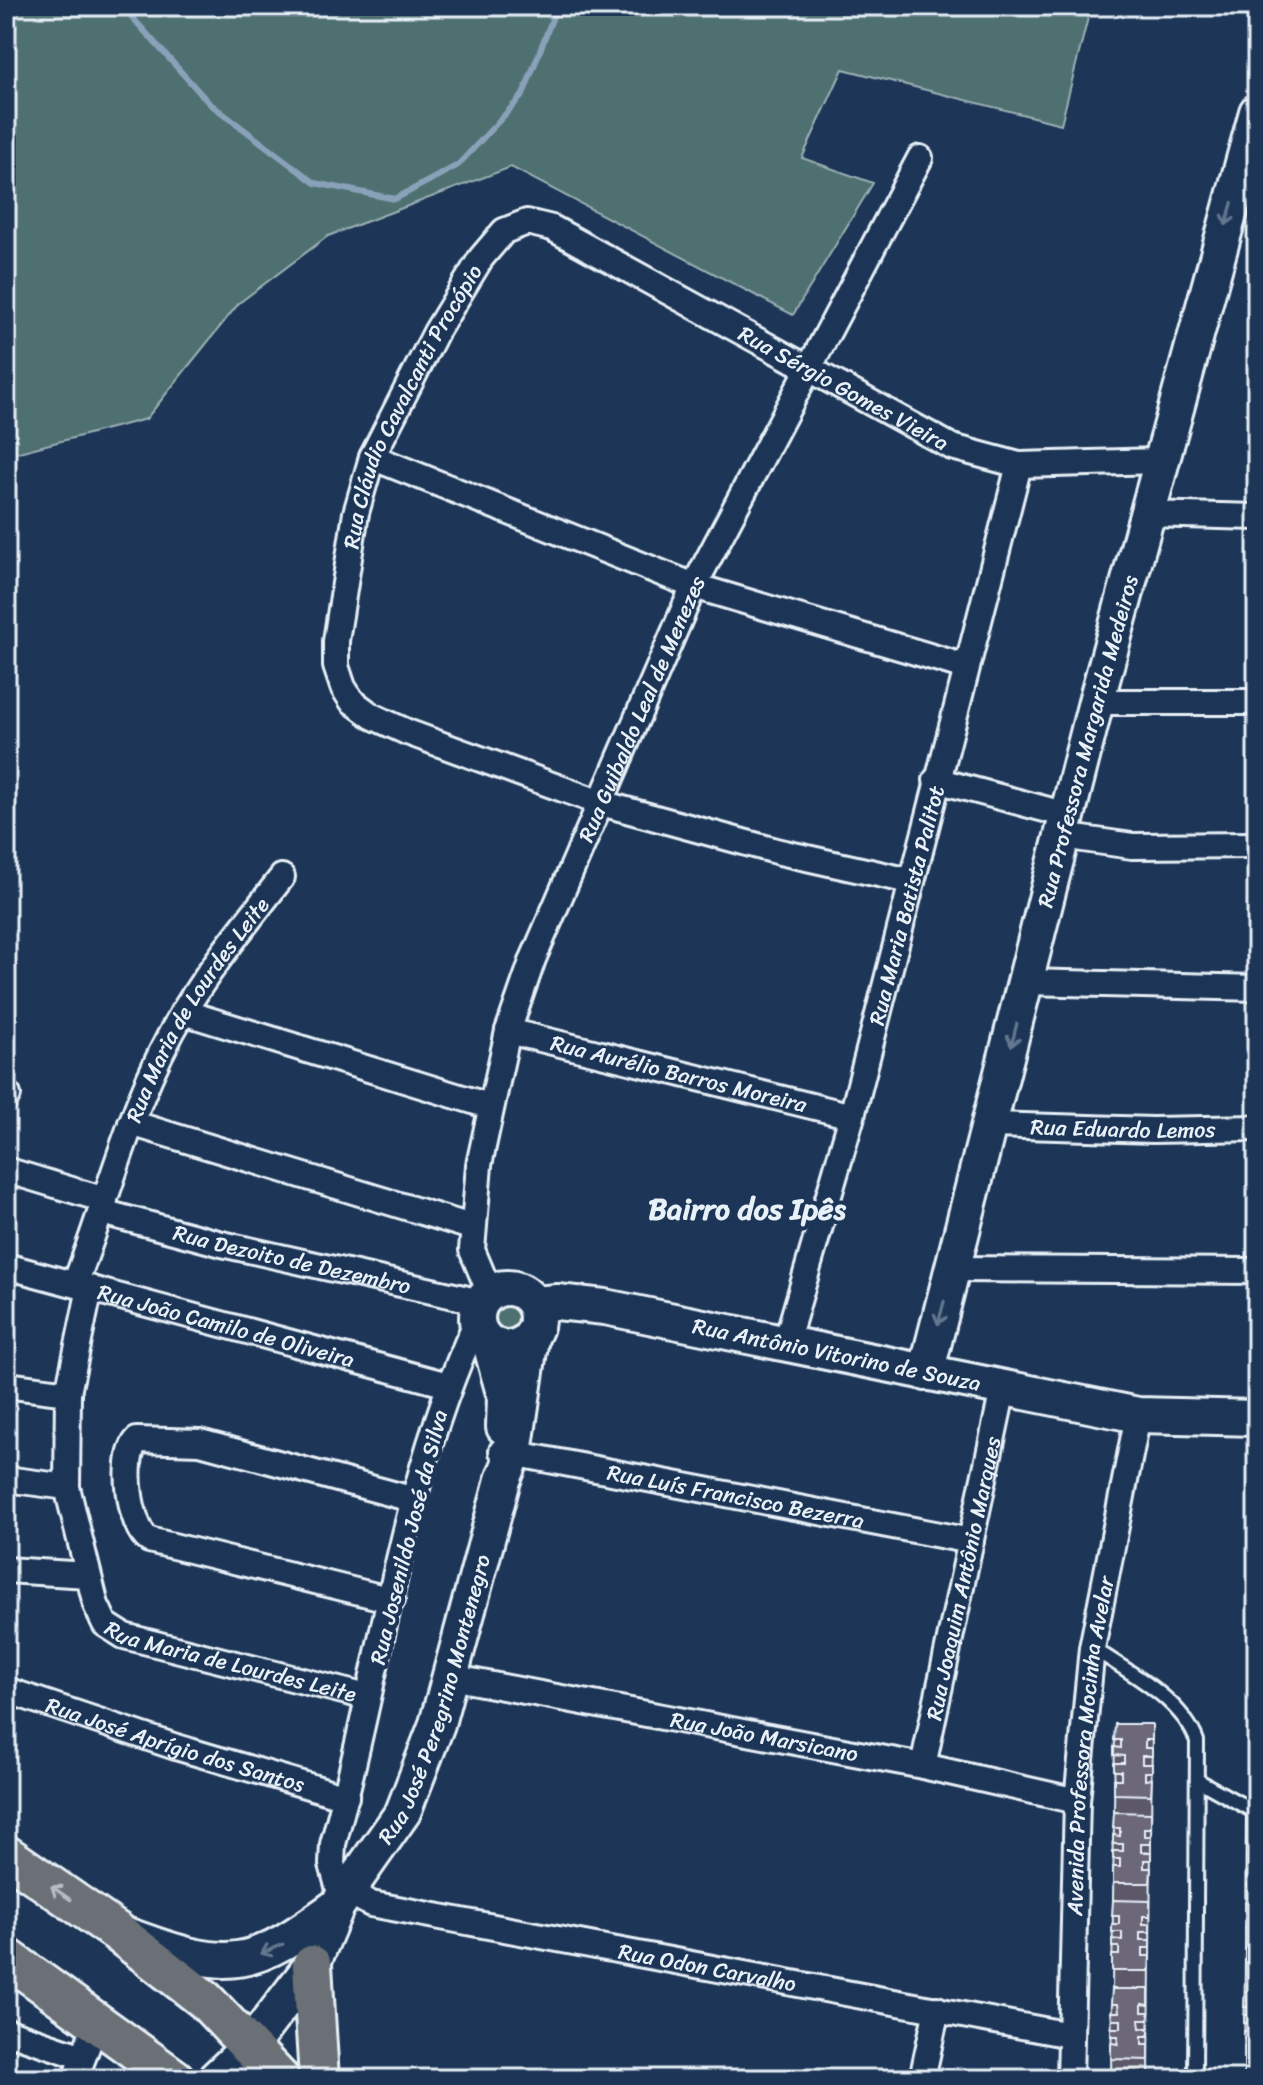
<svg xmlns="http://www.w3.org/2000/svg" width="1263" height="2085" viewBox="0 0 1263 2085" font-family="Sriracha,sans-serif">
  <rect width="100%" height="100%" fill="#1d3557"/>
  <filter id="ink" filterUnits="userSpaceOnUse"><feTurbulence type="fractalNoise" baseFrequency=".0125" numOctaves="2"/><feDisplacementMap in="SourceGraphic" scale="16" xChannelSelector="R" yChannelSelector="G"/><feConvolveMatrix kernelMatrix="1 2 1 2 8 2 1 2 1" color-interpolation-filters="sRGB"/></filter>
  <g filter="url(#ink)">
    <g fill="#4f7071" stroke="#9cb0b4" stroke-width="2">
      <polygon points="6,6 1091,6 1061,124 843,69 802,158 873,183 793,315 511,167 328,236 239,303 146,419 11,454 6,465"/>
      <circle cx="506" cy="1319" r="17"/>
    </g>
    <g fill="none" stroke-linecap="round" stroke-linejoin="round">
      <polyline stroke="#89a2ba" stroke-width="6" points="122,6 209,103 315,183 395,199 458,165 523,95 557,6"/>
      <g stroke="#e8f1f8" stroke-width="18">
        <g id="service">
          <path d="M1093,1648C1129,1673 1181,1698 1197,1741L1195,2079"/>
          <polyline points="1199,1781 1257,1813"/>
        </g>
      </g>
      <g stroke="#e8f1f8" stroke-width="30">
        <g id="minor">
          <polyline points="372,457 694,586 966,667"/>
          <polyline points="1147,514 1257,517"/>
          <polyline points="1096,702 1257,702"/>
          <polyline points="936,780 1067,815"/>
          <polyline points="1062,836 1132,846 1257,845"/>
          <path id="s1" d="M910,881L780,852L601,803L407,732L372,716L352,701L343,687L336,666V641L356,513L372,457L436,332L481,258L504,231L527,222L552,228L952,447L1019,465L1159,461"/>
          <polyline points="1027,982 1257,988"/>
          <polyline points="183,1012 489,1106"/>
          <path id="s2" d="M508,1031L852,1116"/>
          <polyline points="6,1098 8,1095"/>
          <polyline points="131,1123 471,1227"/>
          <path id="s3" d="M991,1125L1153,1130L1257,1128"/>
          <polyline points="6,1170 105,1200"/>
          <path id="s4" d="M102,1212L222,1244L481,1302"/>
          <path id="s5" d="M6,1266L448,1385"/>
          <polyline points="953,1269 1257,1271"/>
          <path id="s6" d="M75,1284C110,1193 133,1094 184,1011C213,963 248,921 282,877"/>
          <path id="s7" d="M90,1288L68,1393L67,1487L96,1605L105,1624L124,1636L367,1697"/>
          <path id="s8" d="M490,1293L472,1250L479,1165L508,1031L533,959L694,586L920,158"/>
          <path id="s9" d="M476,1323C400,1486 381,1672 333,1844L332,1864L338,1886L371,1904L1070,2035"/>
          <path id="s10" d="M786,1343L852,1116L1019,465"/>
          <polyline points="6,1385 68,1393"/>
          <path id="s11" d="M502,1451L971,1541"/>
          <polyline points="6,1479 67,1487"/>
          <polyline points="6,1570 88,1575"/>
          <path d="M392,1600L149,1540C129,1527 121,1457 137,1440L200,1442L415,1500"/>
          <path id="s12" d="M450,1677L923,1766L1077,1801"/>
          <path id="s13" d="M6,1690L176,1747L346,1797"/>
          <path id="s14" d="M923,1766L1003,1389"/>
          <polyline points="6,2031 83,2057"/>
          <polyline points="75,2079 96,2023"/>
          <polyline points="922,2079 937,2009"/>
          <path id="s15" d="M1070,2079L1077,1801L1092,1648L1138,1415"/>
        </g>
      </g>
      <g stroke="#e8f1f8" stroke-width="40">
        <g id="secondary">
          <circle cx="507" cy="1318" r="30"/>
          <path id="s16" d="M534,1304L557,1302L605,1307L1138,1415L1257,1418"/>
          <polyline points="490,1343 505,1397 504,1427"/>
          <path id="s17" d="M926,1373L1096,702L1257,112"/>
          <path d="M132,1937C233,1974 251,1968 337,1906"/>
          <path id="s18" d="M215,2079L250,2046L312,1965L337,1906L403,1812L437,1724L503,1480L514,1453L531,1337"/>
        </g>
      </g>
      <g stroke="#e8f1f8" stroke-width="44">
        <g id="primary">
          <polyline points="6,1855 116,1931 205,2000 280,2079"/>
          <polyline points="6,1957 175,2079"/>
          <polyline points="312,1965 319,2079"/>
        </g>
      </g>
      <use href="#service" stroke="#1d3557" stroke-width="12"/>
      <use href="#minor" stroke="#1d3557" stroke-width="24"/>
      <use href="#secondary" stroke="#1d3557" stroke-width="34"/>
      <use href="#primary" stroke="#6a7074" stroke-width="38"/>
    </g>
    <g fill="#5d5969" stroke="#e8f1f8" stroke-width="2">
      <polygon points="1256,1598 1257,1598 1257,1657 1255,1657"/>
      <polygon points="1115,1724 1152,1724 1149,2079 1111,2079"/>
      <polygon points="1246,1815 1257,1815 1257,2079 1244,2079"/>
    </g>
    <g fill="#6c677a" stroke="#e8f1f8" stroke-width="2">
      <polygon points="1256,1598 1257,1598 1257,1633 1255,1633"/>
      <polygon points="1115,1724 1152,1724 1152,1740 1145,1740 1145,1748 1152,1748 1152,1756 1142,1756 1142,1764 1152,1764 1152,1772 1145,1772 1145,1780 1152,1779 1151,1795 1114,1794 1114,1779 1121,1779 1121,1771 1114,1771 1114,1763 1124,1763 1124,1756 1114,1755 1114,1747 1121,1748 1121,1740 1114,1740"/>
      <polygon points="1114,1812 1151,1813 1151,1828 1144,1828 1144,1836 1151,1836 1151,1844 1141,1844 1141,1852 1151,1852 1151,1860 1144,1860 1144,1868 1151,1868 1150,1883 1113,1883 1113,1867 1120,1867 1120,1859 1113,1859 1113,1851 1123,1851 1123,1844 1113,1844 1113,1835 1120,1836 1120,1828 1113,1828"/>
      <polygon points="1246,1815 1257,1815 1257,1886 1246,1886 1246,1870 1253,1871 1253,1863 1246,1862 1246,1855 1256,1855 1255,1847 1246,1847 1246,1839 1253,1839 1253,1831 1246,1831"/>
      <polygon points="1113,1900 1150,1901 1150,1916 1143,1916 1143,1924 1150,1924 1150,1932 1140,1932 1140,1940 1150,1940 1150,1948 1143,1948 1143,1956 1150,1956 1149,1971 1112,1971 1112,1955 1119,1955 1119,1947 1112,1947 1112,1939 1122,1940 1122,1932 1112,1932 1112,1924 1119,1924 1119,1916 1112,1916"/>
      <polygon points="1245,1903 1257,1904 1257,1974 1245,1974 1245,1958 1252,1959 1252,1951 1245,1951 1245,1943 1255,1943 1255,1935 1245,1935 1245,1927 1252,1927 1252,1919 1245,1919"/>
      <polygon points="1112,1989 1149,1989 1149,2005 1142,2004 1142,2012 1149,2012 1149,2020 1139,2020 1140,2028 1149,2028 1149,2036 1142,2036 1142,2044 1149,2044 1149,2060 1111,2059 1111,2043 1118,2044 1118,2036 1111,2036 1111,2028 1121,2028 1121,2020 1112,2020 1111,2012 1119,2012 1118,2004 1111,2004"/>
      <polygon points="1245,1992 1257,1992 1257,2062 1244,2062 1244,2047 1251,2047 1251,2039 1244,2039 1244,2031 1254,2031 1254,2023 1244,2023 1244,2015 1251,2015 1251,2007 1244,2007"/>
      <rect x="1111" y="2077" width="37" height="2"/>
    </g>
    <defs><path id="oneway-shaft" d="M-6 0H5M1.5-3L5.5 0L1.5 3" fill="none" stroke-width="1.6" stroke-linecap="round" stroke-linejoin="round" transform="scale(2)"/></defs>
    <g stroke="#64778f">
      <use href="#oneway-shaft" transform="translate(1229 214) rotate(106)"/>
      <use href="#oneway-shaft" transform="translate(1014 1035) rotate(104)"/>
      <use href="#oneway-shaft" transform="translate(941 1313) rotate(105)"/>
      <use href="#oneway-shaft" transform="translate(272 1949) rotate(156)"/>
    </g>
    <use stroke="#b6bdc3" href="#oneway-shaft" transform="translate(61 1893) rotate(-145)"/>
  </g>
  <g text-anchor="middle" stroke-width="8" stroke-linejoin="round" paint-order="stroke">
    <g font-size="22" fill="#e8f1f8" stroke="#1d3557">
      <text dy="8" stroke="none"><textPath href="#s1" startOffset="1486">Rua Sérgio Gomes Vieira</textPath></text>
      <text dy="8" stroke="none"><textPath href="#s1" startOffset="902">Rua Cláudio Cavalcanti Procópio</textPath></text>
      <text dy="8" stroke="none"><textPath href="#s8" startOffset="618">Rua Guibaldo Leal de Menezes</textPath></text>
      <text dy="8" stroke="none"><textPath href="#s17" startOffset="652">Rua Professora Margarida Medeiros</textPath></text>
      <text dy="8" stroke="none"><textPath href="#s10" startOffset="454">Rua Maria Batista Palitot</textPath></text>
      <text dy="8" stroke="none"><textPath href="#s6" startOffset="302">Rua Maria de Lourdes Leite</textPath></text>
      <text dy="8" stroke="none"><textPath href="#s2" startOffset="176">Rua Aurélio Barros Moreira</textPath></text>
      <text dy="8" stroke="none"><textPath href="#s3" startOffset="132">Rua Eduardo Lemos</textPath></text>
      <text dy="8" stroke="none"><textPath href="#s4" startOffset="196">Rua Dezoito de Dezembro</textPath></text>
      <text dy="8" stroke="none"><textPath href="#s5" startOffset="228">Rua João Camilo de Oliveira</textPath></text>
      <text dy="8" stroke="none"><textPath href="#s16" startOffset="308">Rua Antônio Vitorino de Souza</textPath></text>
      <text dy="8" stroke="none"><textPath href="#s11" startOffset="238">Rua Luís Francisco Bezerra</textPath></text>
      <text transform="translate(408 1537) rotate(-76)" y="8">Rua Josenildo José da Silva</text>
      <text dy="8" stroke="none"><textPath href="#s14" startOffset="192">Rua Joaquim Antônio Marques</textPath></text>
      <text dy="8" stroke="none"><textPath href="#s7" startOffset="476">Rua Maria de Lourdes Leite</textPath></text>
      <text dy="8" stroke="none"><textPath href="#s18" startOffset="446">Rua José Peregrino Montenegro</textPath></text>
      <text dy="8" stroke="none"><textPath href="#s12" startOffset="320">Rua João Marsicano</textPath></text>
      <text dy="8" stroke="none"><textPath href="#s13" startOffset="178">Rua José Aprígio dos Santos</textPath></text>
      <text dy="8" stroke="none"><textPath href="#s15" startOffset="334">Avenida Professora Mocinha Avelar</textPath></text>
      <text dy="8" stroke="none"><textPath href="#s9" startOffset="964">Rua Odon Carvalho</textPath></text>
    </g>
    <g font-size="30" font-weight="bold" fill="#e8f1f8" stroke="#1d3557">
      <text x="747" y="1219">Bairro dos Ipês</text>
    </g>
  </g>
  <rect width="1263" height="2085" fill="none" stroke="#1d3557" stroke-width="32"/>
  <rect x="16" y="16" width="1231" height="2053" fill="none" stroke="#e8f1f8" stroke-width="3" filter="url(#ink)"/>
</svg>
